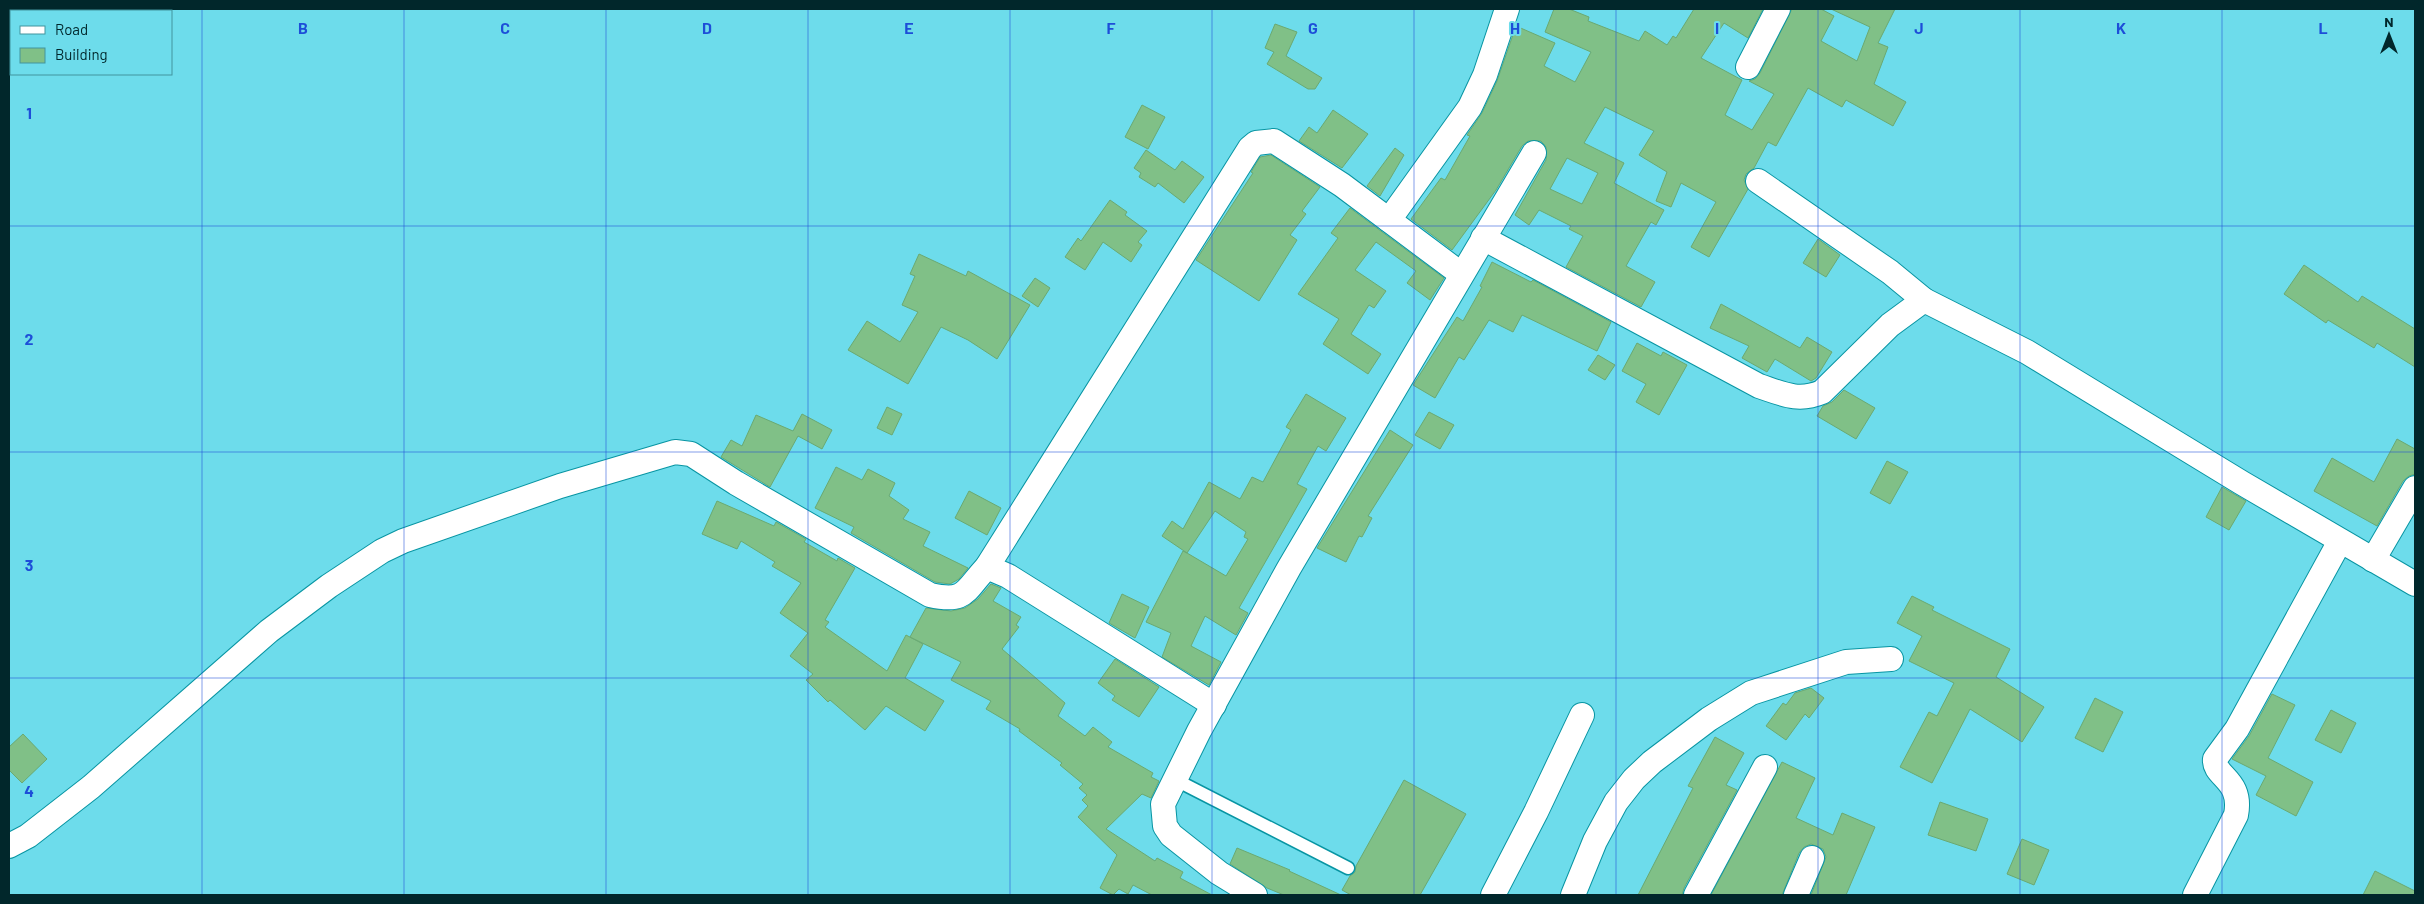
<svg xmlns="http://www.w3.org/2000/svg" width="2424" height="904" viewBox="0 0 2424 904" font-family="Barlow,sans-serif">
  <rect width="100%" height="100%" fill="#6ddceb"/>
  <g fill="#80c087" stroke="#6aa971" fill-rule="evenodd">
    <path d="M1554,9H1569L1589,17L1588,21L1639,41L1645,31L1667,45L1673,36L1676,38L1694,9H1763L1748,38L1724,23L1701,58L1742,80L1725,115L1752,130L1774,94L1749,81L1755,79L1760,73L1792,9H1821L1834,16L1821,41L1857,61L1870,27L1831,9H1895L1878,43L1888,47L1874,84L1906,102L1893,126L1846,100L1842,107L1808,88L1776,146L1768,142L1754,168L1746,174L1744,180L1748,189L1709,257L1691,247L1716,202L1681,183L1671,207L1656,201L1667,172L1639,155L1654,131L1605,107L1584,143L1624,163L1614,183L1664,210L1656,225L1651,222L1626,266L1655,282L1641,307L1566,267L1583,236L1569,229L1571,226L1539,210L1529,225L1515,215L1546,160V147L1541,141H1528L1522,146L1496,190L1452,250L1411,219L1441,178L1445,180L1470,136L1467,135L1482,113L1497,81L1516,26L1555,43L1544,66L1575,82L1591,52L1545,32ZM1567,158L1598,173L1582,204L1550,189Z"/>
    <polygon points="1275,24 1297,32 1286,56 1322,78 1315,89 1308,89 1267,64 1274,52 1265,48"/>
    <polygon points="1142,105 1165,117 1148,149 1125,137"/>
    <polygon points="1333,110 1368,134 1342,168 1299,141 1309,127 1317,133"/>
    <polygon points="1395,148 1404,155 1380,196 1367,186"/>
    <polygon points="1146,150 1175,170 1182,161 1204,177 1184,203 1158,183 1155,187 1139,177 1141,173 1134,168"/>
    <polygon points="1271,155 1320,187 1302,211 1306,214 1290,235 1297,240 1259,301 1196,260 1253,173 1251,172 1260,157"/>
    <polygon points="1110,200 1127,212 1125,215 1147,231 1138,242 1142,245 1131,262 1103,242 1085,270 1065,257 1078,238 1081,241"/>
    <polygon points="1350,208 1444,278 1430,300 1407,283 1416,271 1376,242 1355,270 1386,291 1374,308 1369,305 1351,334 1381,354 1368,374 1323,344 1339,319 1298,294 1338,238 1331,233"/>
    <polygon points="1818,239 1840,255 1826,277 1803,263"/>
    <polygon points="919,254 966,276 968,271 1030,305 997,359 968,340 941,327 908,384 848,350 867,321 900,342 918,312 902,305 915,276 910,274"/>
    <polygon points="1492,262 1531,282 1533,280 1611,322 1597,351 1522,315 1513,332 1489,320 1464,360 1459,357 1435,398 1413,385 1457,317 1463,321 1482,287 1480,286"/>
    <polygon points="2304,265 2358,302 2362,296 2415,329 2415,367 2377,343 2374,348 2328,320 2326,323 2284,294"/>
    <polygon points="1035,278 1050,288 1038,307 1022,296"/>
    <polygon points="1721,304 1800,348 1807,337 1832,352 1816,378 1811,381 1775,359 1767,372 1742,358 1749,346 1710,328"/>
    <polygon points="1637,343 1661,356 1663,352 1687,365 1659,415 1636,402 1646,384 1622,371"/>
    <polygon points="1598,355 1615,365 1605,380 1588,370"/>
    <polygon points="1844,390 1875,408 1856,439 1817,416 1823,406 1832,402"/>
    <path d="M1306,394L1346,418L1326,451L1318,446L1297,484L1307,489L1239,608L1248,613L1236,635L1205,616L1191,646L1221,662L1209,685L1162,657L1171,633L1146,622L1183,551L1187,553L1162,536L1172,521L1183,529L1209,482L1240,499L1252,477L1263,482L1291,430L1286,427ZM1215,511L1246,532L1244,537L1248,539L1226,576L1187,553Z"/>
    <polygon points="887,407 902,414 892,435 877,428"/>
    <polygon points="1429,412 1454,425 1440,449 1415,435"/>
    <polygon points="802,414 832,430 822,449 798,436 770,487 721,457 731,440 742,446 756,415 793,431"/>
    <polygon points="1390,430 1413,445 1368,516 1372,518 1362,537 1359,536 1346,562 1317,548"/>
    <polygon points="2397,439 2415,449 2415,474 2409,476 2403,481 2377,526 2314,491 2332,458 2374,482"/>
    <polygon points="1887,461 1908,472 1890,504 1870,493"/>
    <polygon points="836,467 862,480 868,469 895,483 889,496 909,510 903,519 930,532 923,546 968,568 959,579 950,584 935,582 851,533 854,527 815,508"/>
    <polygon points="2222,487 2246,501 2229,530 2206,517"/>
    <polygon points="969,491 1001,508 987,535 955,518"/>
    <polygon points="717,501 774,526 776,522 806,539 804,542 837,561 838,558 855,568 825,620 829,622 825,627 887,671 906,635 923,644 905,678 944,701 925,731 886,706 865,730 830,700 828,702 806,680 813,674 790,656 808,633 780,613 801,583 772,566 775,562 741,541 737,549 702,534"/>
    <polygon points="991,584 1001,588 993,601 1021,617 1016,625 1019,627 1002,649 1065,703 1058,716 1085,736 1093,727 1112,742 1108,747 1153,773 1151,777 1159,781 1151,798 1142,794 1106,829 1155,861 1157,858 1183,872 1180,878 1212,895 1152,895 1133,885 1128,894 1119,889 1113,895 1100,888 1117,855 1078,817 1088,806 1082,800 1087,795 1079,788 1083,784 1060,765 1062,763 1019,731 1020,729 986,709 991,701 951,680 961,662 910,637 926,608 951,611 965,608 978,599"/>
    <polygon points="1122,594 1149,607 1135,638 1109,623"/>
    <polygon points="1912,596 1934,607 1932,610 2010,649 1996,677 2044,707 2022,742 1970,709 1932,783 1900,767 1929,712 1937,716 1954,683 1909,661 1922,636 1897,623"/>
    <polygon points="1115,659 1159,687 1139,717 1112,700 1115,696 1098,683"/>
    <polygon points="1811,688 1824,698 1809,718 1805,714 1786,740 1766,726 1783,703 1786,705 1795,693"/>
    <polygon points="2272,694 2295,705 2268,758 2313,782 2296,816 2256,795 2266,776 2232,759 2249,736"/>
    <polygon points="2095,698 2123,712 2103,752 2075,738"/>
    <polygon points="2331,710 2356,723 2341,753 2315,740"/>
    <polygon points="23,734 47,759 22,783 9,770 9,747"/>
    <polygon points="1715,737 1744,753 1726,785 1737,790 1684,888 1682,895 1638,895 1693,788 1688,786"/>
    <polygon points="1782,762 1815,778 1796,818 1833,835 1842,813 1875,827 1846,895 1811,895 1826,857 1823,849 1811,844 1804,847 1799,853 1782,895 1711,895"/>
    <polygon points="1404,780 1466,814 1420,895 1351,895 1342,890 1350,876 1355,872 1356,866"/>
    <polygon points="1940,802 1988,819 1976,851 1928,835"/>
    <polygon points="2022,839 2049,850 2034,885 2007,874"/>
    <polygon points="1237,848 1290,870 1289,871 1341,895 1284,895 1267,888 1230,864"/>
    <polygon points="2375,871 2415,891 2415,895 2363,895"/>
  </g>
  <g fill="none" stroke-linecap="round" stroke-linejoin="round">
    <g stroke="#0895a3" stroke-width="15">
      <polyline id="service" points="1174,779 1348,868"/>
    </g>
    <g stroke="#0895a3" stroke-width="26">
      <g id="minor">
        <polyline points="1748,67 1778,9"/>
        <polyline points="1758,181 1890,272 1924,300"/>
        <polyline points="1389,220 1470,107 1485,75 1507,9"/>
        <path d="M1483,238L1759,386C1783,394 1798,402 1822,392L1890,325L1924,300L2027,352L2242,483L2415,584"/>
        <polyline points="2373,560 2415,488"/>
        <polyline points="987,567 1250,148 1256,143 1274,141 1342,185 1461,274"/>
        <path d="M9,846L28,836L91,787L269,631L329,586L382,551L403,541L560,486L675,452L691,454L736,483L930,595C967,603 964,591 987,567L1008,576L1214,705"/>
        <polyline points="1255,895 1219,873 1171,835 1165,826 1163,804 1199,731 1289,568 1534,153"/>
        <polyline points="1493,895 1536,812 1582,715"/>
        <polyline points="1573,895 1595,841 1616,802 1634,779 1652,762 1709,719 1751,693 1846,662 1891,659"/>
        <polyline points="1696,895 1765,767"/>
        <polyline points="1796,895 1812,858"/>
        <path d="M2195,895L2236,815C2243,779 2213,777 2215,759L2237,729L2340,541"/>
      </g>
    </g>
    <use href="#service" stroke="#fff" stroke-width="12"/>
    <use href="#minor" stroke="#fff" stroke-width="24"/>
  </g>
  <path fill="none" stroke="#1d4ed8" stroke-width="1" stroke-opacity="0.55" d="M202,9V895M404,9V895M606,9V895M808,9V895M1010,9V895M1212,9V895M1414,9V895M1616,9V895M1818,9V895M2020,9V895M2222,9V895M9,226H2415M9,452H2415M9,678H2415"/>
  <g font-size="16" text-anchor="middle" font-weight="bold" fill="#1d4ed8" stroke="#6ddceb" stroke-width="4" stroke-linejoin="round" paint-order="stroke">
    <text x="303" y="34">B</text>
    <text x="505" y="34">C</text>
    <text x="707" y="34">D</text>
    <text x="909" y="34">E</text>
    <text x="1111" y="34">F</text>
    <text x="1313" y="34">G</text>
    <text x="1515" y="34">H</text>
    <text x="1717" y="34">I</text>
    <text x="1919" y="34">J</text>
    <text x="2121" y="34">K</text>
    <text x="2323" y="34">L</text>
    <text x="29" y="119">1</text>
    <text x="29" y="345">2</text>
    <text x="29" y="571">3</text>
    <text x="29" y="797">4</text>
  </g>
  <rect width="2424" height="904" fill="none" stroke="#01272b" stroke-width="20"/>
  <rect x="10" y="10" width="162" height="65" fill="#6ddceb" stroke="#42949e"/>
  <rect x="20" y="26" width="25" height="8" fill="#ffffff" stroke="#42949e"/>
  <text x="55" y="35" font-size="15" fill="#01272b">Road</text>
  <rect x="20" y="48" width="25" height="15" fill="#80c087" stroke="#42949e"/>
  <text x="55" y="60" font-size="15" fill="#01272b">Building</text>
  <g transform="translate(2389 35)" stroke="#6ddceb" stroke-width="4" paint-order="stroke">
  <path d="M0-4L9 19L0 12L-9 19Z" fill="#01272b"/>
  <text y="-8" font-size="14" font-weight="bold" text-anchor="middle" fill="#01272b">N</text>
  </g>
</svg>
